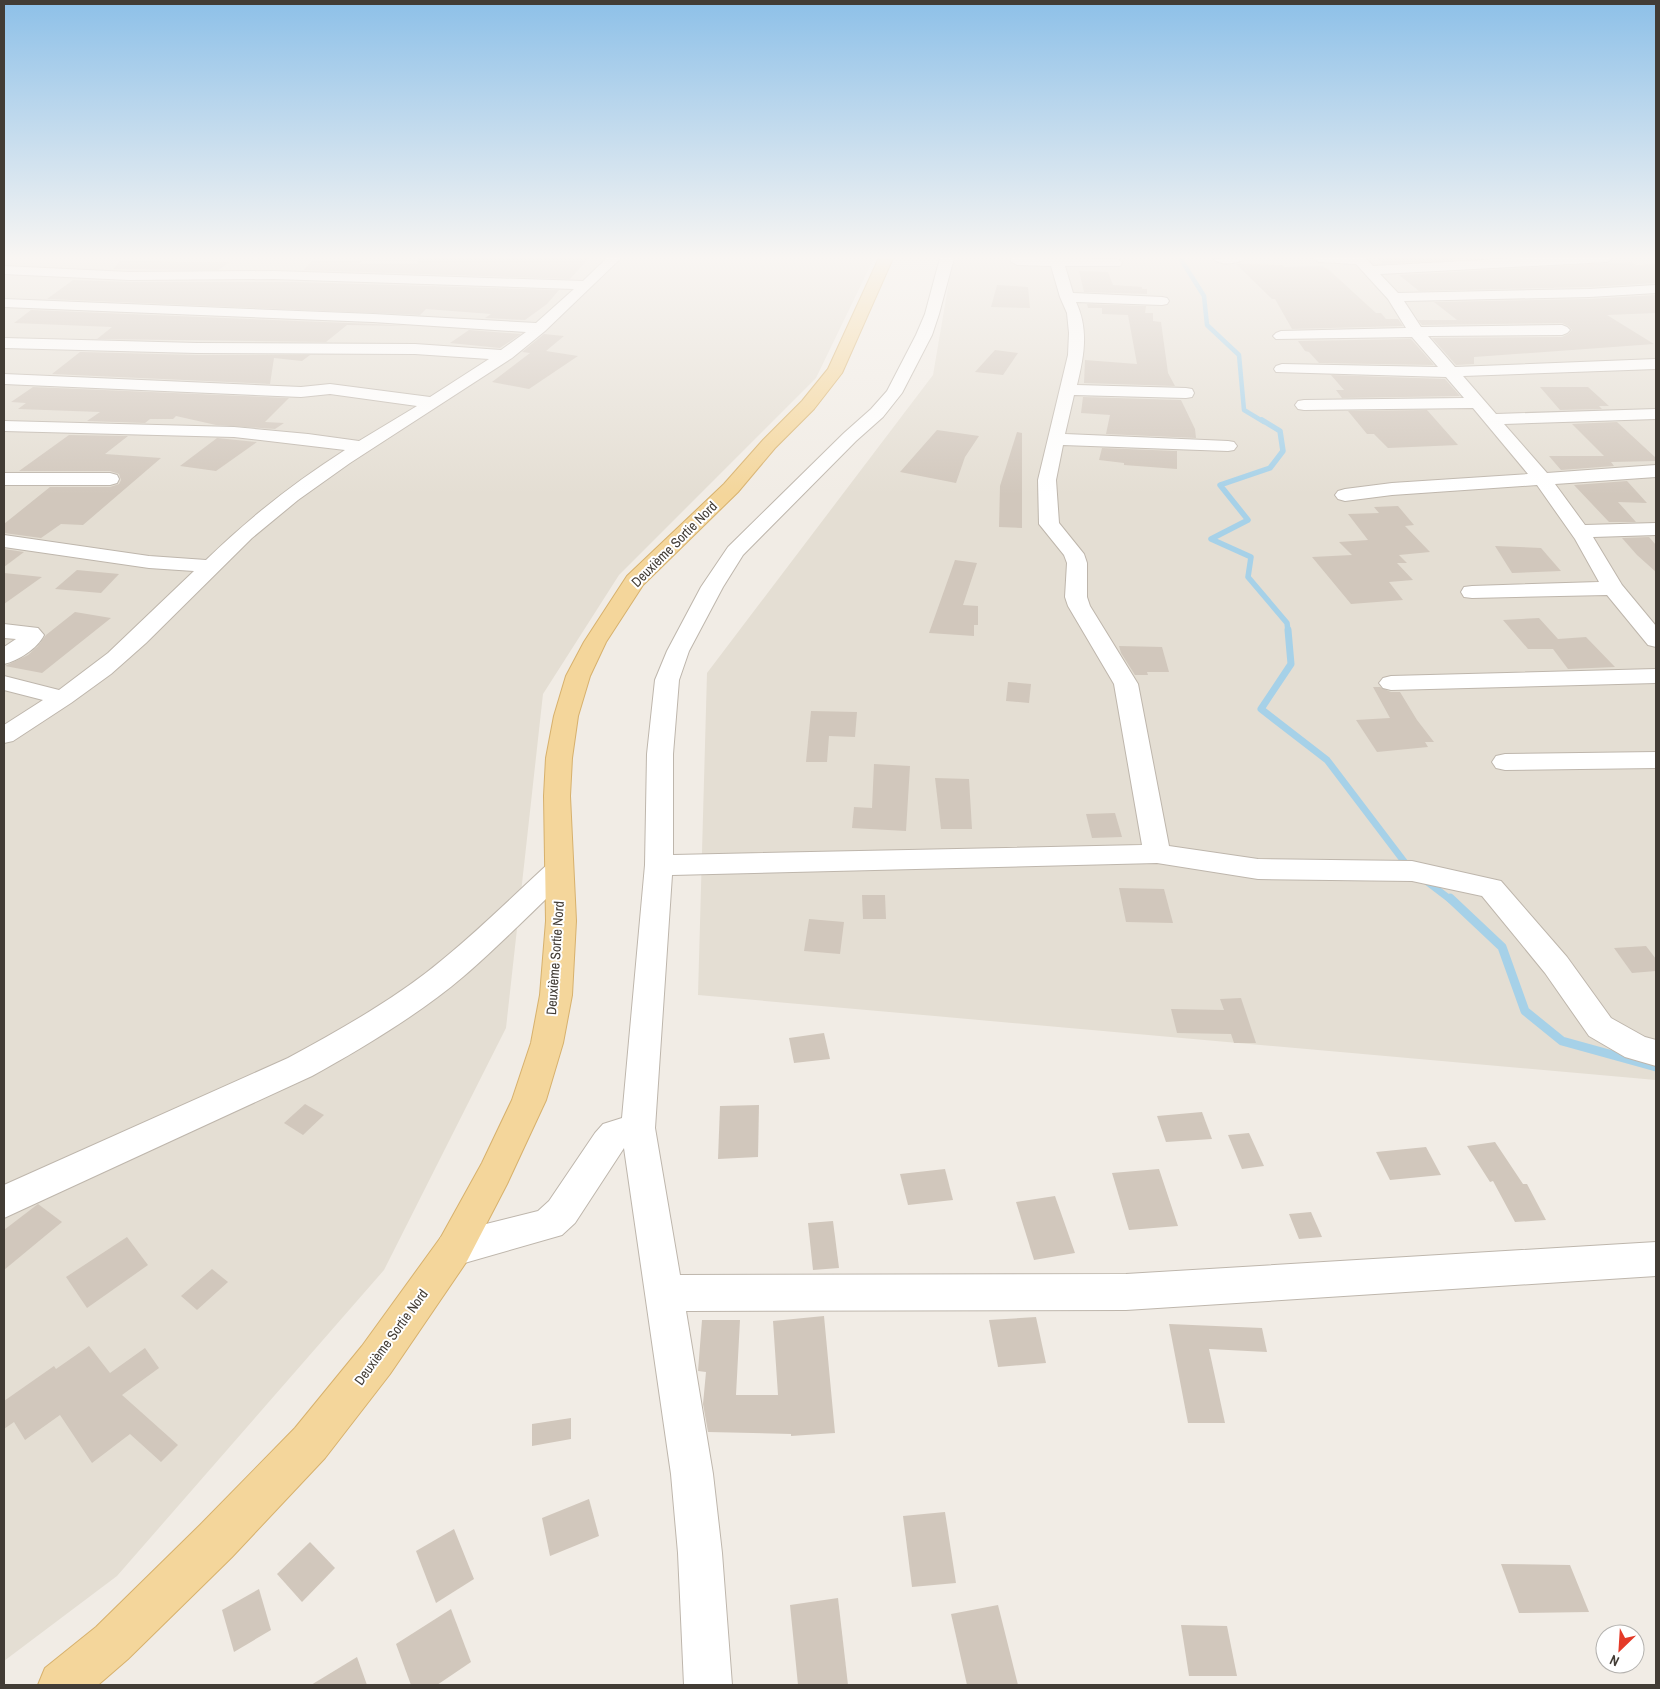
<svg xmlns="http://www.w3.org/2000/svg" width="1660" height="1689" viewBox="0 0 1660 1689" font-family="'Archivo Narrow',sans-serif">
  <rect width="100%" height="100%" fill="#f1ece5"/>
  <g fill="#e4ded3">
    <polygon points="4,258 874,258 816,378 619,575 543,694 506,1028 384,1270 117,1576 4,1661"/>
    <polygon points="953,258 1656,258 1656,1080 698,995 707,673 933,375"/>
  </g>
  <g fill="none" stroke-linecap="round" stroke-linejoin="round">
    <polyline stroke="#a6d1e8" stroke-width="4.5" points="1180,258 1204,296 1207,325 1239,355 1244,410 1264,422"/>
    <polyline stroke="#a6d1e8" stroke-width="5.5" points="1262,420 1280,431 1283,451 1270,468 1220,485 1248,520 1211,539 1251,557 1248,577 1287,623 1288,631"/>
    <g stroke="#a6d1e8" stroke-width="7">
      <polyline points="1288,630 1291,664 1261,709 1327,760 1409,868"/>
      <polyline points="1426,881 1451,900"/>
    </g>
    <polyline stroke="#a6d1e8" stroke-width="9" points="1450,898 1502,947 1525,1011 1562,1041 1656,1067"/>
  </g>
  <g fill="#d1c7bc">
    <polygon points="418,258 589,258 570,279 304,270 312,260 363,260 359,264 417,264"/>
    <polygon points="1377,258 1476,258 1384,264"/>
    <polygon points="121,260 180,262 230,262 218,270 113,269"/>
    <polygon points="1632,262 1636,265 1656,264 1656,283 1589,287 1419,291 1399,275"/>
    <polygon points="1236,264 1283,265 1284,267 1321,266 1328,269 1376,313 1381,313 1386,319 1398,319 1403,326 1292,329 1275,299 1272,299"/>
    <polygon points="1079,271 1108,272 1113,285 1142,287 1142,289 1147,289 1147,294 1084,292"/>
    <polygon points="73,280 129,282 295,282 559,290 547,304 525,320 485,318 491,314 426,309 420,315 47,299"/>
    <polygon points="997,285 1028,287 1030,308 991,307"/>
    <polygon points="1656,295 1656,313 1607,315 1654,344 1474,357 1474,364 1456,365 1432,338 1562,337 1568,334 1572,330 1568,326 1562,323 1422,325 1418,320 1457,320 1434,302 1589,299"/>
    <polygon points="1087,304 1146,306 1145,313 1153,313 1153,321 1161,322 1168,373 1175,386 1084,383 1085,360 1137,364 1128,315 1102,314 1102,308 1088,308"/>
    <polygon points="31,310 373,324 409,326 347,325 326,342 97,339 112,327 14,323"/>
    <polygon points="469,330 521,334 500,348 450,343"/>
    <polygon points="544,334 564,336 546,351 578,356 529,389 492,382 530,353 522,352"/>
    <polygon points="1411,339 1434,365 1319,363 1309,352 1305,351 1298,341"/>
    <polygon points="995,350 1018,353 1003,375 975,372"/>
    <polygon points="80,352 197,355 310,355 302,361 274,358 270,384 272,384 52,374"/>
    <polygon points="1331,375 1445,379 1460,396 1342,398 1336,390 1344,390"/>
    <polygon points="33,387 289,398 265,422 284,423 275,429 216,425 176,416 173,419 150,419 145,423 87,421 100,412 18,409 26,403 11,402"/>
    <polygon points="1540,387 1588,387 1609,406 1599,406 1602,409 1560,410"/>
    <polygon points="1083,397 1181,400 1195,429 1196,438 1106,434 1110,415 1081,413"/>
    <polygon points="1427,410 1458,445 1388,448 1374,434 1367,434 1348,411"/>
    <polygon points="1617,422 1656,458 1656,461 1611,462 1614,466 1561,470 1549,456 1604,456 1572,424"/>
    <polygon points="937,430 979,436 965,457 956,483 900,472"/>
    <polygon points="1017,432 1022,433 1022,528 999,527 1000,486"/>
    <polygon points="69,435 128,436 105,454 161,458 83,525 61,524 41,538 4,533 4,524 50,487 110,487 119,484 121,480 119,474 110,471 19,471"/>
    <polygon points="217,438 257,442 216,471 180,466"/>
    <polygon points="1102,448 1177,451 1177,469 1124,465 1124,463 1099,460"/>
    <polygon points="1627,481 1647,503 1618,502 1636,522 1609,522 1574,485"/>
    <polygon points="1398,506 1414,525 1405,526 1430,552 1399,555 1407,563 1397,563 1413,580 1389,582 1403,600 1351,604 1312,557 1352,555 1339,542 1368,540 1348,514 1379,513 1374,507"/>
    <polygon points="1649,537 1656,545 1656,572 1637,555 1622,538"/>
    <polygon points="1495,546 1541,548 1561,571 1512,573"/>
    <polygon points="4,549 24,552 4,567"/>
    <polygon points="955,560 977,563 963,605 978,606 978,625 974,625 974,636 929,633"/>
    <polygon points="77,570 119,574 101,593 55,589"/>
    <polygon points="4,573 42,577 4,604"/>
    <polygon points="75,612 111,618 42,673 5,666 28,655 38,646 46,635"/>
    <polygon points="1539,618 1558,639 1586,637 1615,667 1568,669 1553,649 1528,649 1503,620"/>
    <polygon points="1119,646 1162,647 1169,672 1147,672 1148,675 1135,675 1121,653"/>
    <polygon points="1008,682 1031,684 1029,703 1006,701"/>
    <polygon points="1373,687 1380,687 1391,692 1400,692 1417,720 1434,742 1425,742 1428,747 1377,752 1356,720 1390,718"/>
    <polygon points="811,711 857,712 855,737 829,736 827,762 806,762"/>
    <polygon points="874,764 910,766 906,831 852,828 854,807 872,808"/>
    <polygon points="935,778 969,779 972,829 941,829"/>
    <polygon points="1115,813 1122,837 1092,838 1086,814"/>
    <polygon points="1119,888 1164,889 1173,923 1126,922"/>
    <polygon points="862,895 885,895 886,919 863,919"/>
    <polygon points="809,919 844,922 840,954 804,951"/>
    <polygon points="1646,946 1656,959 1656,971 1632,973 1614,948"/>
    <polygon points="1241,998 1256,1043 1234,1043 1231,1034 1177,1033 1171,1009 1224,1010 1220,999"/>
    <polygon points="824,1033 830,1059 794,1063 789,1038"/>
    <polygon points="305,1104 324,1115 303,1135 284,1123"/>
    <polygon points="759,1105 758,1157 718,1159 720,1106"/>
    <polygon points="1202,1112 1212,1139 1166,1142 1157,1116"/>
    <polygon points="1249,1133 1264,1166 1242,1169 1228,1135"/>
    <polygon points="1495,1142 1523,1184 1527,1184 1546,1220 1515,1222 1493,1181 1490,1182 1467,1146"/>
    <polygon points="1426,1147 1441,1175 1390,1180 1376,1152"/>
    <polygon points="945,1169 953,1200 908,1205 900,1174"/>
    <polygon points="1159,1169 1178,1226 1129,1230 1112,1173"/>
    <polygon points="1055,1196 1075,1253 1034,1260 1016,1202"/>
    <polygon points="38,1204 62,1222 4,1270 4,1230"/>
    <polygon points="1311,1212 1322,1237 1299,1239 1289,1214"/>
    <polygon points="833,1221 839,1268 813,1270 808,1223"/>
    <polygon points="127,1237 148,1265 87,1308 66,1277"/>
    <polygon points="212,1269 228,1282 197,1310 181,1296"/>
    <polygon points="824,1316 835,1433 791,1436 791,1434 708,1432 703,1404 706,1372 698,1371 702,1320 740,1320 736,1395 778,1395 773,1321"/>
    <polygon points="1036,1317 1046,1363 998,1367 989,1320"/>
    <polygon points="1169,1324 1262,1328 1267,1352 1209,1349 1225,1423 1188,1423"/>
    <polygon points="89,1346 110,1373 145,1348 159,1368 122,1395 178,1445 161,1462 130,1434 92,1463 60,1415 25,1440 14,1422 4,1429 4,1401 54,1366 56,1369"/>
    <polygon points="571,1418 571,1439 532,1446 532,1424"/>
    <polygon points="589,1499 599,1536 550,1556 542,1518"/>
    <polygon points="945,1512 956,1583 912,1587 903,1516"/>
    <polygon points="454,1529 474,1579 436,1603 416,1551"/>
    <polygon points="310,1542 335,1568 302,1602 277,1574"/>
    <polygon points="1501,1564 1570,1565 1589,1612 1519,1613"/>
    <polygon points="259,1589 271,1630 234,1652 222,1610"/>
    <polygon points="838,1598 848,1685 798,1685 790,1605"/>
    <polygon points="998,1605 1018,1685 967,1685 951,1614"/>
    <polygon points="451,1609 471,1662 437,1685 411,1685 396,1644"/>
    <polygon points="1181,1625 1227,1626 1237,1676 1189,1676"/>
    <polygon points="357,1657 367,1685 311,1685"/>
  </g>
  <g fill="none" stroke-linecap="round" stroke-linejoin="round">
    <g stroke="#beb6ac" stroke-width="2">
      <g id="street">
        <path d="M607,258H621L545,331L512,358L350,463L298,500L252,538L146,643L111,674L71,703L13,741L4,743V725L43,700L4,690V676L59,690L108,653L194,571L149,568L4,547V535L149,556L206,560C249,518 295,482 345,450L234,437L4,431V421L234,427L308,434L359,441L417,406L330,394L301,397L4,384V374L301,387L330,384L430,397L489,359L415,354L197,353L4,348V338L197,343L415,344L501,350L526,332L373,322L4,307V299L373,314L536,323L574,289L274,279L129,280L4,274V266L129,272L274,271L583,281Z"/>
        <path d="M940,258H954L939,314L932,335L902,393L883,417L856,441L743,555L723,587L689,651L679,680L673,754V855L1142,845L1114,684L1068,606L1065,597L1067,563L1064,555L1039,524L1038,480L1068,355L1069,333L1067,313L1060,297L1051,266L1017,265L1010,261L1012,258L1115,259L1120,260L1122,263L1120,266H1065L1073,293L1162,297L1167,298L1169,301L1167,304L1162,305L1076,302C1089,330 1084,356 1077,385L1186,388L1192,389L1194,393L1192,397L1186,398L1074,395L1065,434L1228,441L1234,442L1237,446L1234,450L1228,451L1063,445L1056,480L1059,523L1084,554L1087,563V597L1090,606L1138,684L1169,846L1258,859L1412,861L1501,881L1567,957L1611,1018L1645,1037L1656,1040V1066L1625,1057L1589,1036L1545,973L1482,896L1412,881L1258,879L1157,863L672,875L655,1128L680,1275L1126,1274L1656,1242V1276L1126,1310L686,1311L713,1474L722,1553L732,1685H684L678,1553L671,1474L624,1148L575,1223L562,1235L454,1266L441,1261L435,1249L441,1237L454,1232L538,1211L549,1201L595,1133L603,1124L622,1118L645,865L647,754L655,680L667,651L701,587L728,547L844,433L871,409L887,391L916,335L925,314Z"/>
        <path d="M1245,258C1239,264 1220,266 1214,259Z"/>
        <polygon points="1313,258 1366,258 1373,266 1518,258 1613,258 1607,262 1380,274 1398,293 1589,289 1656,285 1656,293 1589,297 1404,301 1421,327 1562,325 1567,327 1570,330 1567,333 1562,335 1428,336 1455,367 1656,359 1656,369 1463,376 1496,414 1656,409 1656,419 1504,424 1547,473 1656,465 1656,477 1555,484 1585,525 1656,523 1656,535 1593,537 1622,585 1656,626 1656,647 1648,645 1607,595 1472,598 1464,597 1461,592 1464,587 1472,586 1599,582 1575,539 1537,485 1392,495 1345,501 1338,499 1335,495 1338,491 1345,489 1392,483 1528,474 1473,408 1304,410 1298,409 1295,405 1298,401 1304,400 1464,398 1446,377 1276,372 1274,369 1276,366 1282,364 1438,367 1412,337 1276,339 1273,336 1276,333 1281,331 1406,328 1388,299 1356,264 1319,262"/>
        <polygon points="4,473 110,473 117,475 119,479 117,483 110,485 4,485"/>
        <path d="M4,624L38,628L44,635C38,648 18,661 4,664V647L16,639L4,638Z"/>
        <polygon points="1656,669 1656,683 1391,690 1383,688 1379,683 1383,678 1391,676"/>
        <polygon points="1656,752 1656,768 1505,770 1496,768 1492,762 1496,756 1505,754"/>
        <path d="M559,860L569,863L573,870L569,877C534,910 500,945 464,976C421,1013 361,1049 312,1076L4,1218V1185L288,1058C340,1030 398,997 442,960C479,930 514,895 549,863Z"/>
      </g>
    </g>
    <g stroke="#d7b16d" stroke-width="2">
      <polygon id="primary" points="879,258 893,258 842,373 814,409 775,448 738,492 643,585 606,642 590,676 578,716 572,758 570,796 576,921 572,995 563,1043 546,1100 507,1184 467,1261 390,1374 325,1458 232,1557 128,1659 98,1685 38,1685 45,1668 96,1627 200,1525 295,1428 362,1346 441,1237 482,1163 512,1100 531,1043 540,995 546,921 544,796 546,758 554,716 566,676 584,642 627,576 724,484 763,440 802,401 828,369"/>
    </g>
    <use href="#street" fill="#fff" fill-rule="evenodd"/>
    <use href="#primary" fill="#f4d69b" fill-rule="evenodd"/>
  </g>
  <linearGradient id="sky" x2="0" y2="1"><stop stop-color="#8dc0e8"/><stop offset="0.52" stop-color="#f9f6f3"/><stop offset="1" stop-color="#f9f6f3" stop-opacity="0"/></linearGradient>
  <rect width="1660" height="495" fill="url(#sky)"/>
  <g text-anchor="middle" stroke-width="4" stroke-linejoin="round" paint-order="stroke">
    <g font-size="14" fill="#423c35" stroke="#fff">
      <text transform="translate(674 544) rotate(-45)" y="5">Deuxième Sortie Nord</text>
      <text transform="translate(555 958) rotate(-86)" y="5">Deuxième Sortie Nord</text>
      <text transform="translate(391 1337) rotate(-54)" y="5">Deuxième Sortie Nord</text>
    </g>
  </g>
  <rect width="1660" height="1689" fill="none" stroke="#423c35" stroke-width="10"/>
  <g transform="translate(1620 1649) rotate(205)"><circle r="24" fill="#ffffff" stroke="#b3b1ae"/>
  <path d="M0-4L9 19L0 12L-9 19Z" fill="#e43a28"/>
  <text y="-8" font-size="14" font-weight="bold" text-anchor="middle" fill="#423c35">N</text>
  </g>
</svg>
